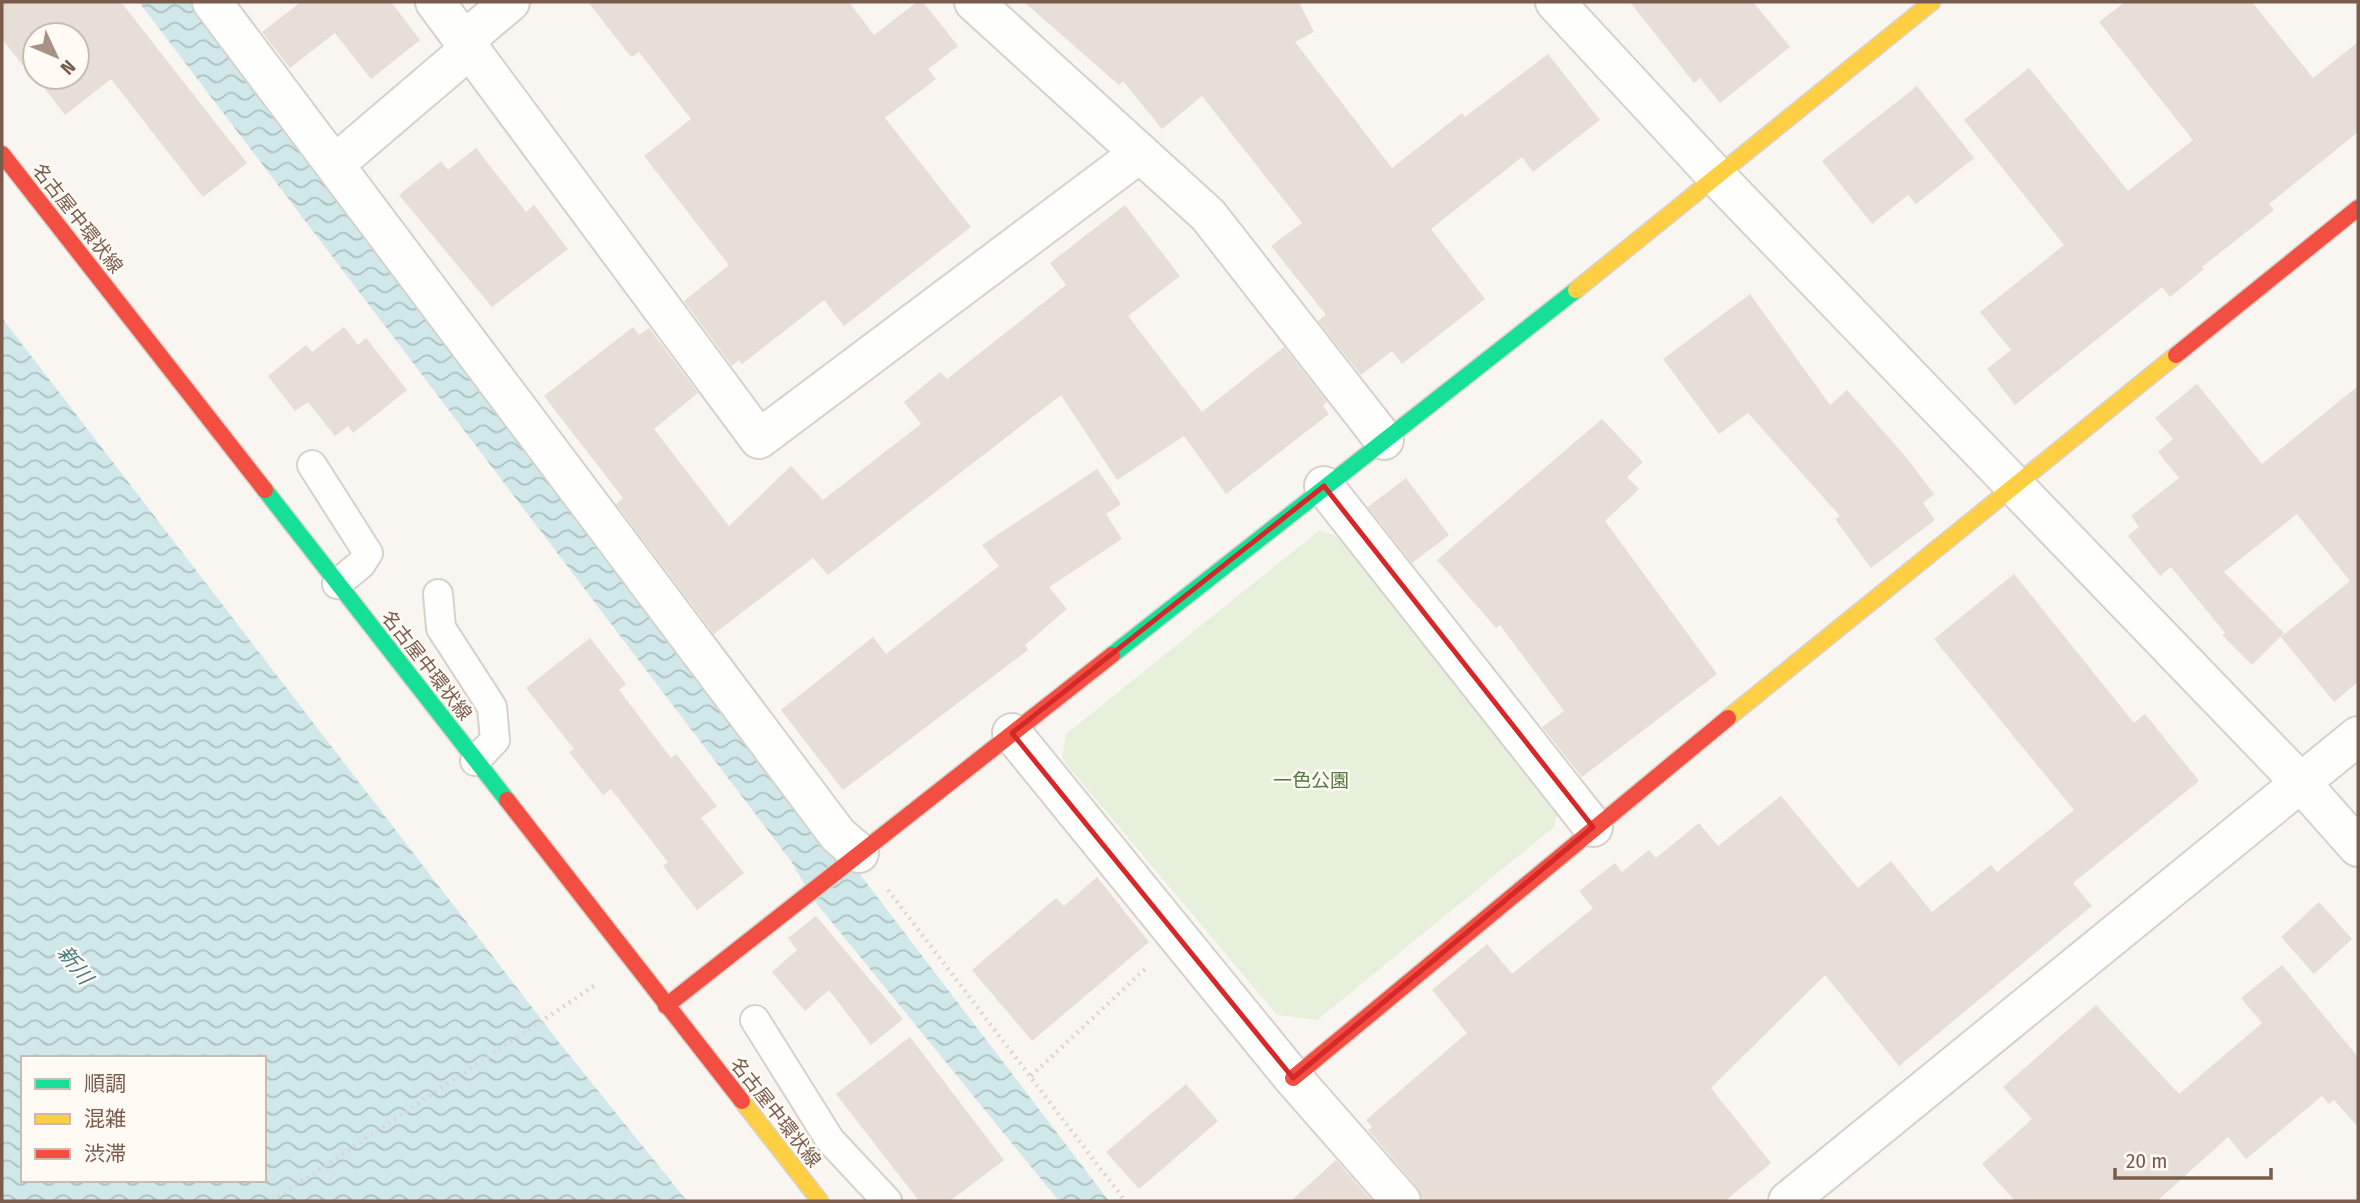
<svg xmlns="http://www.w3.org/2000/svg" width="2360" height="1203" viewBox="0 0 2360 1203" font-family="'Fira Sans Condensed','Noto Sans JP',sans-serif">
  <defs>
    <pattern id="water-waves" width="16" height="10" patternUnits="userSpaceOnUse" patternTransform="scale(1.75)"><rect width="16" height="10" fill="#d0e8ea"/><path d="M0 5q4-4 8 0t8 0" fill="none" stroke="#aebfc0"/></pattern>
  </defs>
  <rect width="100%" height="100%" fill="#f9f5f0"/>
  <polygon fill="#e7f0db" points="1320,530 1346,540 1559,807 1554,827 1317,1020 1277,1015 1062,759 1066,734"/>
  <g fill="url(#water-waves)" fill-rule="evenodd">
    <polygon points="139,2 195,2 1109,1201 1059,1201 813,899 791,861"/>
    <path d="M2,318L561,1045L687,1201H2ZM23,1058H264V1180H23Z"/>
  </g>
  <g fill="#e6ded7">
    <polygon points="2,2 121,2 247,163 203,197 111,79 65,115 36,77 77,77 77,35 35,35 35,76 28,66 25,68 2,39"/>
    <polygon points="301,2 391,2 420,40 371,79 335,33 290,68 262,32"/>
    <polygon points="588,2 849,2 874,35 917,2 923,2 958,46 928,69 936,79 885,118 971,227 844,326 824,300 742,364 739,360 732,366 684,301 729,265 644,156 691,119 639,52 631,57"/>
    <polygon points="1024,2 1299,2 1314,32 1295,42 1392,168 1462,113 1465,117 1548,54 1600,120 1533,172 1522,157 1431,229 1485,299 1402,364 1392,351 1361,375 1318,321 1326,315 1271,246 1302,223 1202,96 1162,129 1123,81 1119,85"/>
    <polygon points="1630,2 1753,2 1790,47 1720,103 1700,78 1694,83"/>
    <polygon points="2125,2 2252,2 2313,78 2358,42 2358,132 2269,204 2274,210 2202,267 2204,269 2170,297 2162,287 2015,405 1987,369 2011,350 1980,312 2064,245 1964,120 2029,68 2128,191 2193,140 2099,22"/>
    <polygon points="1917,86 1974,158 1916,204 1908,195 1872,224 1822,161"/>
    <polygon points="476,148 526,212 534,205 568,249 492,307 399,195 441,161 448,170"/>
    <polygon points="1125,205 1180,276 1128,316 1202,412 1284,347 1327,402 1323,406 1329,414 1226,494 1184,436 1117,480 1061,395 828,575 813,558 714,634 616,504 623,498 544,396 633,327 639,335 649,328 698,393 654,429 729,526 791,466 823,500 921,424 904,402 940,372 947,379 1066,285 1050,263"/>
    <polygon points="1750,294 1830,405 1847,390 1905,456 1934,494 1923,503 1935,520 1871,568 1835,519 1840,516 1748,413 1719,434 1663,359"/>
    <polygon points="344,327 358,345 366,338 407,390 353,433 348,426 335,436 308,402 295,411 268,376 306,345 312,352"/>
    <polygon points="2197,384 2262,464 2358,386 2358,682 2334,702 2281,637 2350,581 2297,514 2224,572 2284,633 2252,665 2222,635 2225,633 2171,567 2160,576 2128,536 2139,527 2131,516 2179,478 2158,452 2173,439 2155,418"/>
    <polygon points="1602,419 1643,462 1627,477 1639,489 1605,521 1717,674 1582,777 1542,727 1564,711 1500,625 1496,628 1437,560"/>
    <polygon points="1097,469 1121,504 1106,514 1122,539 1049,587 1067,609 1025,645 1028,650 843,790 781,710 873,637 886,654 999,566 982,545"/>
    <polygon points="1406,478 1449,535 1412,563 1368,507"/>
    <polygon points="2014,574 2134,723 2145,714 2199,781 2073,883 2092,906 1899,1066 1825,975 1711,1088 1771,1163 1725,1201 1422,1201 1417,1187 1368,1130 1372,1127 1366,1120 1467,1033 1432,990 1487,944 1512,974 1593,908 1579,891 1615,863 1622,872 1649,850 1656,858 1699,823 1718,846 1781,796 1858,888 1891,861 1932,912 1991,865 1997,872 2074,810 1934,639"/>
    <polygon points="590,638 626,684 619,690 671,758 676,754 717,806 701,818 744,873 697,910 663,866 668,862 611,789 603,795 569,752 574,749 526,688"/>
    <polygon points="1097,877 1149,942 1032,1041 972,970 1056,898 1064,906"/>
    <polygon points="2319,902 2352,939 2314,974 2281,937"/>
    <polygon points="816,916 903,1019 871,1045 829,990 805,1011 772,972 797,950 788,938"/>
    <polygon points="2282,965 2358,1057 2358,1127 2334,1100 2329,1104 2322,1096 2246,1159 2228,1137 2157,1201 2015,1201 1982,1164 2032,1119 2003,1087 2096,1005 2179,1094 2262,1023 2241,998"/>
    <polygon points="910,1037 1004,1160 950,1201 919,1201 836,1094"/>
    <polygon points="1186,1084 1218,1121 1139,1189 1106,1152"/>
    <polygon points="1336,1160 1372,1201 1291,1201"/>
  </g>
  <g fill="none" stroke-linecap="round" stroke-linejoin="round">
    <g stroke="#d7d1cb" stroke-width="32">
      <g id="lane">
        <polyline points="312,465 368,553 361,564 337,584"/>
        <polyline points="438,594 441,628 492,707 495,740 475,761"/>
        <polyline points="755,1020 830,1140 887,1201"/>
      </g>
    </g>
    <g stroke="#d7d1cb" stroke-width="42">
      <g id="street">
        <polyline points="212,2 838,835 859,853"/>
        <polyline points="435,2 759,439 1140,153"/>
        <polyline points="974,2 1208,215 1384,440"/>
        <polyline points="1555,2 1718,178 2300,782 2358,847"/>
        <polyline points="465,40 510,2"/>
        <polyline points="335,164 471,48"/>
        <polyline points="1324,486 1593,827"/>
        <polyline points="1012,733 1293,1078 1401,1201"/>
        <polyline points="1788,1201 2358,736"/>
      </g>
    </g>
    <g stroke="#d9d2cb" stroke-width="19">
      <g id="fast">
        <polyline points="265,490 507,800"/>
        <polyline points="1112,655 1576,290"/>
      </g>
    </g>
    <g stroke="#d9d2cb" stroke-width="19">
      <g id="slow">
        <polyline points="1576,290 1932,2"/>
        <polyline points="1728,718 2176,355"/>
        <polyline points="742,1101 820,1201"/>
      </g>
    </g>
    <g stroke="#d9d2cb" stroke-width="19">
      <g id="jam">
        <polyline points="2,154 265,490"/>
        <polyline points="2176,355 2358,208"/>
        <polyline points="507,800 742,1101"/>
        <polyline points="666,1006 1112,655"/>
        <polyline points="1293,1078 1728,718"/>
      </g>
    </g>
    <g stroke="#dcd5d0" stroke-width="4.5" stroke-dasharray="2 5" stroke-linecap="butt">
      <polyline points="888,890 1125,1201"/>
      <polyline points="1031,1076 1145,969"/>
      <polyline points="272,1201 594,986"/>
    </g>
    <use href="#lane" stroke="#fefefd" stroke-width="28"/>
    <use href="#street" stroke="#fefefd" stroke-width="38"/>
    <use href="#fast" stroke="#16e098" stroke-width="16"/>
    <use href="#slow" stroke="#ffcf43" stroke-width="16"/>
    <use href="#jam" stroke="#f24e42" stroke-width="16"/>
  </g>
  <path fill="none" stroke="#d62828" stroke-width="5" stroke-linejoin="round" d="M1324,486L1593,827L1293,1078L1012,733Z"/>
  <g text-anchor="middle" stroke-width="5" stroke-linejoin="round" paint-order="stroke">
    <g font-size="19" fill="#7a5c4d" stroke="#fffaf3">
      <text transform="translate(78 218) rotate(52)" y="7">名古屋中環状線</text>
      <text transform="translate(427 665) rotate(52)" y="7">名古屋中環状線</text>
      <text transform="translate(776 1112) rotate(52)" y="7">名古屋中環状線</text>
    </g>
    <g font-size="19" fill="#537a41" stroke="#fffaf3">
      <text x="1311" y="787">一色公園</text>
    </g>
    <g font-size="21" font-style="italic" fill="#437c86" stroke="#fffaf3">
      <text transform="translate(75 965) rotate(52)" y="7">新川</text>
    </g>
  </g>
  <rect width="2360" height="1203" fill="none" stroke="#7a5c4d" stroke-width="7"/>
  <rect x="21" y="1056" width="245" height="126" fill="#fffaf3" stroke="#cabbb1" stroke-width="2"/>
  <rect x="35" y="1079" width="35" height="10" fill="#16e098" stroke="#cabbb1" stroke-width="2"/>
  <text x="84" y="1091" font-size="21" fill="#7a5c4d">順調</text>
  <rect x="35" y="1114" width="35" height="10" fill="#ffcf43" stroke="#cabbb1" stroke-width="2"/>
  <text x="84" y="1126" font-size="21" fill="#7a5c4d">混雑</text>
  <rect x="35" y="1149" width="35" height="10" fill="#f24e42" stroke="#cabbb1" stroke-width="2"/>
  <text x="84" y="1161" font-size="21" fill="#7a5c4d">渋滞</text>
  <g transform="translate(56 56) rotate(134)"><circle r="33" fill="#fffaf3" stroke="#cabbb1" stroke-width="2"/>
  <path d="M0-5L12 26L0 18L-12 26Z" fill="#a69286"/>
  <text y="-10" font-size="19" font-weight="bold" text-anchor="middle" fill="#7a5c4d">N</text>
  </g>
  <path d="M2115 1168v10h156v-10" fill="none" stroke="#7a5c4d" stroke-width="3.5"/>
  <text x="2126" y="1168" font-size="21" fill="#7a5c4d" stroke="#fffaf3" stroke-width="5" paint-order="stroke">20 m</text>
</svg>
